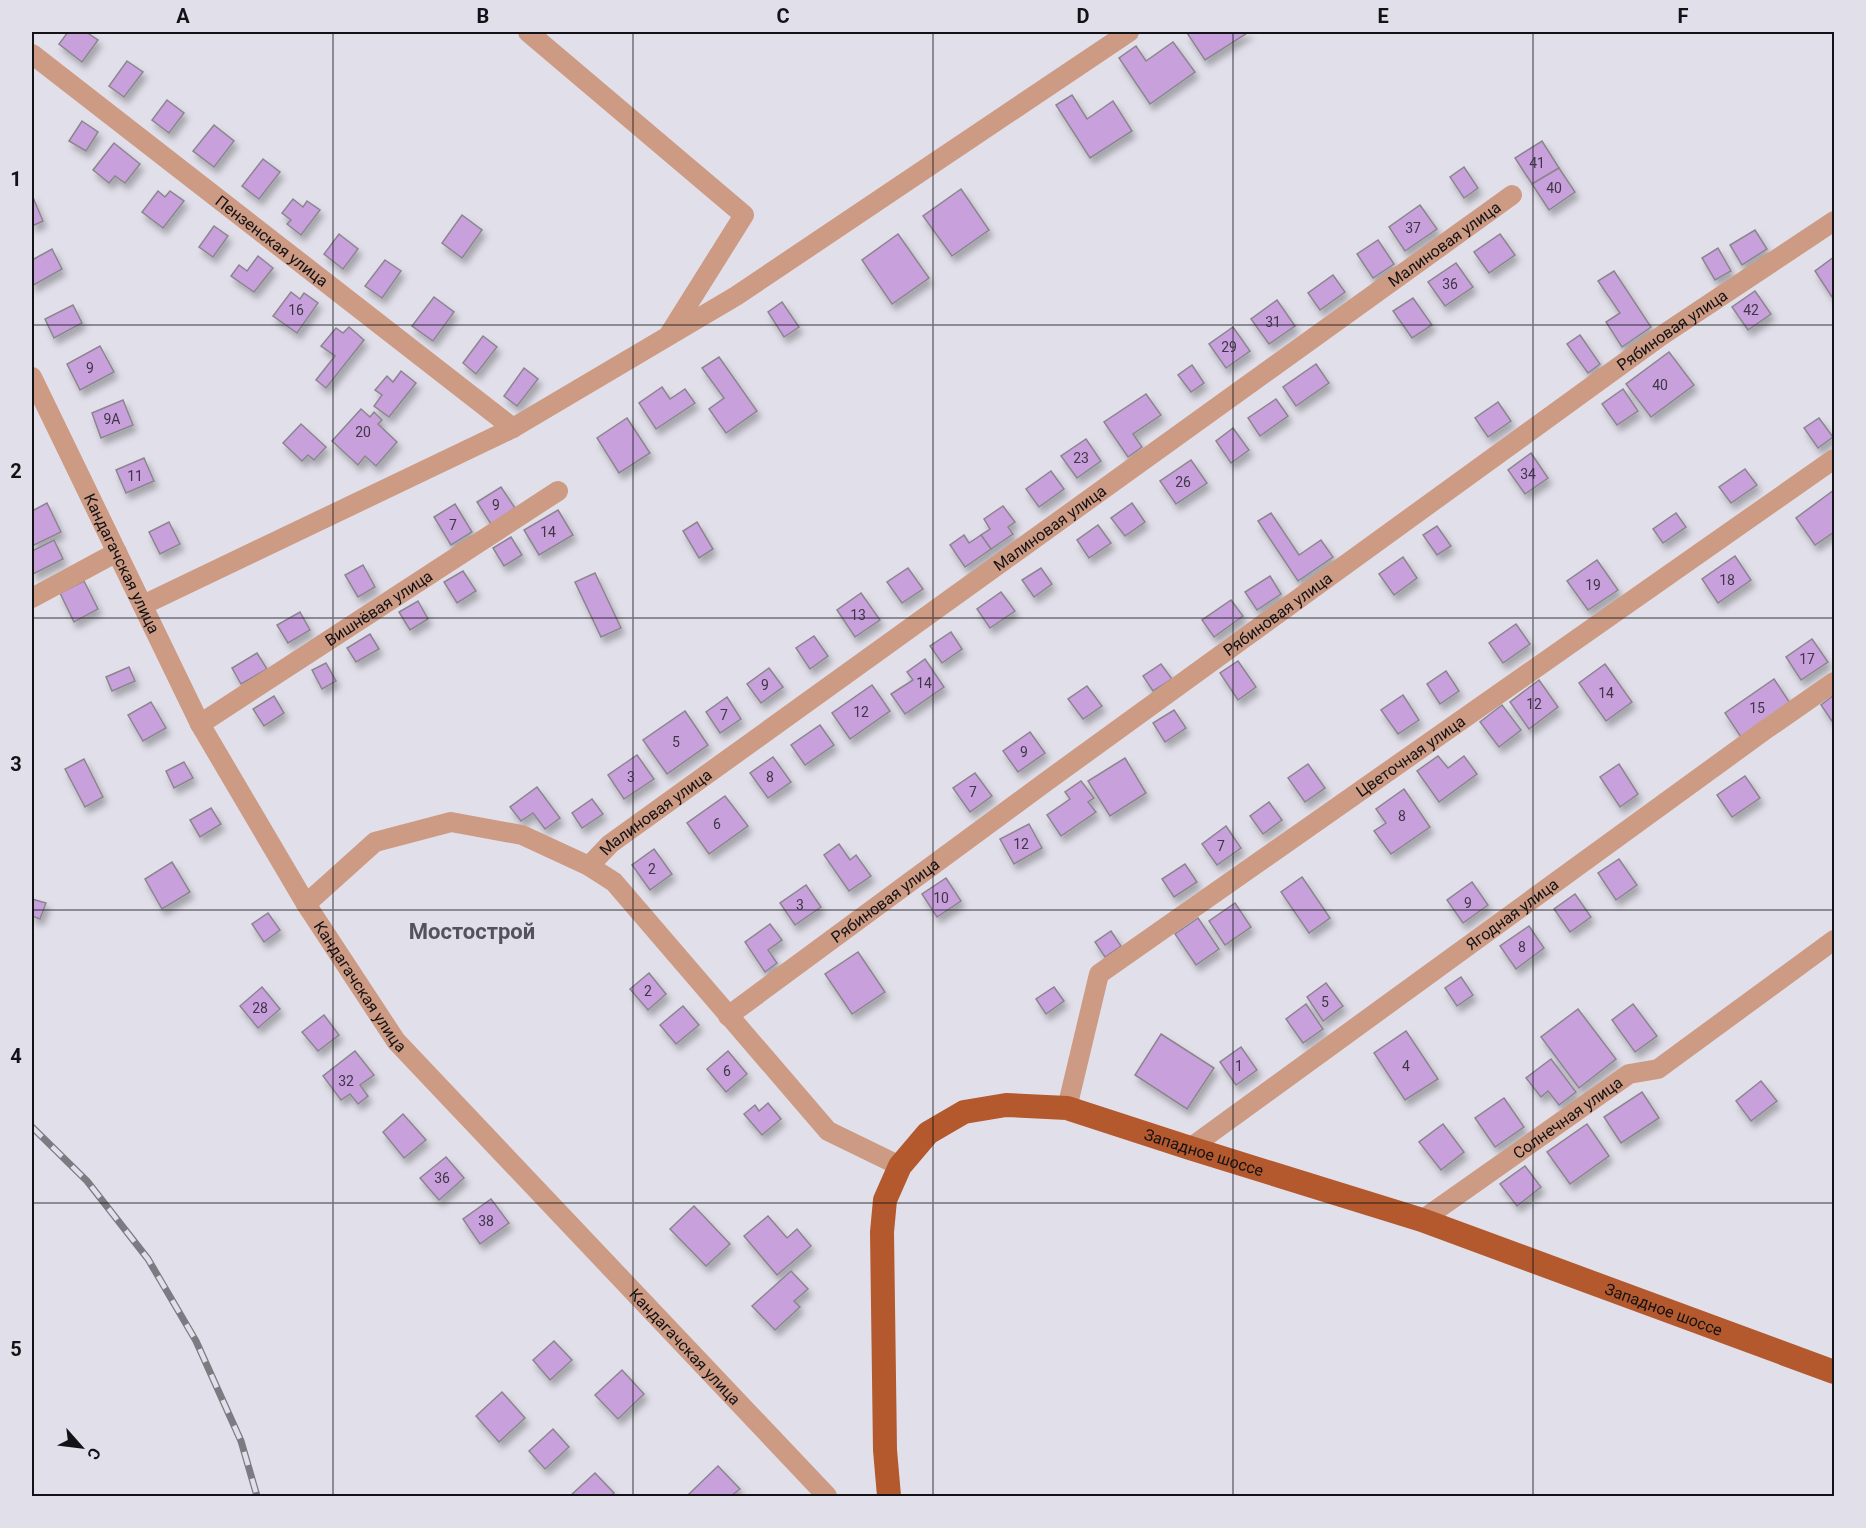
<svg xmlns="http://www.w3.org/2000/svg" width="1866" height="1528" viewBox="0 0 1866 1528" font-family="Roboto,sans-serif">
  <defs>
    <filter id="shadow"><feDropShadow dx="3.5" dy="6" stdDeviation="3" flood-color="#0004"/></filter>
  </defs>
  <rect width="100%" height="100%" fill="#e1e0ea"/>
  <g fill="#c8a0dc" stroke="#8b858e" stroke-width="1.5" filter="url(#shadow)">
    <polygon points="68,32 86,32 98,40 82,62 59,44"/>
    <polygon points="1190,32 1249,32 1205,60 1187,33"/>
    <polygon points="1173,42 1195,72 1150,104 1119,58 1136,46 1146,61"/>
    <polygon points="127,61 143,72 124,97 109,86"/>
    <polygon points="1072,95 1087,119 1113,101 1132,131 1090,158 1056,105"/>
    <polygon points="167,100 184,113 169,133 152,120"/>
    <polygon points="82,121 98,132 86,151 69,141"/>
    <polygon points="214,125 234,141 214,167 193,151"/>
    <polygon points="1542,141 1559,168 1532,184 1515,158"/>
    <polygon points="114,143 140,164 125,183 115,176 109,183 93,170"/>
    <polygon points="263,159 280,172 259,199 242,186"/>
    <polygon points="1464,167 1478,188 1464,198 1450,177"/>
    <polygon points="1559,168 1575,192 1549,210 1532,184"/>
    <polygon points="961,189 989,230 952,256 923,216"/>
    <polygon points="158,191 165,197 170,191 184,201 163,228 142,212"/>
    <polygon points="32,195 43,221 32,226"/>
    <polygon points="293,199 303,207 307,201 320,210 301,235 287,224 291,220 282,213"/>
    <polygon points="1420,205 1437,229 1405,251 1389,227"/>
    <polygon points="462,215 482,230 462,258 442,243"/>
    <polygon points="214,226 228,236 213,257 199,247"/>
    <polygon points="1755,230 1767,249 1742,265 1730,245"/>
    <polygon points="339,234 358,249 343,269 324,254"/>
    <polygon points="898,234 929,278 892,304 862,260"/>
    <polygon points="1500,234 1515,255 1489,273 1474,252"/>
    <polygon points="1378,240 1394,264 1373,278 1357,254"/>
    <polygon points="1718,248 1731,271 1715,280 1702,258"/>
    <polygon points="52,249 62,269 32,286 32,260"/>
    <polygon points="258,256 273,268 254,292 231,276 239,265 247,271"/>
    <polygon points="1834,257 1834,300 1815,271"/>
    <polygon points="385,260 401,271 382,298 365,286"/>
    <polygon points="1456,263 1473,287 1445,306 1428,282"/>
    <polygon points="1614,271 1651,327 1622,347 1606,322 1620,313 1598,281"/>
    <polygon points="1333,275 1345,292 1320,310 1308,293"/>
    <polygon points="1755,291 1771,314 1748,330 1732,307"/>
    <polygon points="291,292 300,299 304,293 318,303 297,333 273,316"/>
    <polygon points="434,297 454,312 433,341 412,326"/>
    <polygon points="1413,298 1432,325 1412,338 1393,311"/>
    <polygon points="1277,300 1295,326 1269,344 1251,319"/>
    <polygon points="782,302 799,327 784,337 768,312"/>
    <polygon points="73,305 82,323 54,338 45,319"/>
    <polygon points="349,327 364,340 326,388 316,380 335,356 321,346 336,328 343,333"/>
    <polygon points="1233,327 1250,351 1226,368 1209,344"/>
    <polygon points="1580,335 1600,364 1588,373 1567,344"/>
    <polygon points="483,336 497,347 476,374 463,363"/>
    <polygon points="100,346 114,372 80,390 67,364"/>
    <polygon points="1669,352 1694,385 1651,417 1626,384"/>
    <polygon points="719,357 757,411 726,433 709,409 724,398 702,368"/>
    <polygon points="1316,364 1329,383 1296,406 1283,387"/>
    <polygon points="1192,365 1204,383 1191,392 1178,375"/>
    <polygon points="524,368 538,379 517,406 504,396"/>
    <polygon points="401,371 416,383 389,417 374,406 382,395 375,390 387,376 393,382"/>
    <polygon points="662,387 670,399 685,389 695,403 656,429 639,403"/>
    <polygon points="1623,389 1638,411 1617,425 1602,404"/>
    <polygon points="1146,394 1161,415 1133,434 1142,447 1128,457 1104,422"/>
    <polygon points="1276,399 1288,416 1260,436 1248,418"/>
    <polygon points="123,400 133,425 101,438 92,413"/>
    <polygon points="1498,402 1511,421 1488,437 1475,418"/>
    <polygon points="361,409 370,417 374,412 382,420 378,424 397,442 376,466 365,456 358,465 332,441"/>
    <polygon points="627,418 650,453 619,473 597,438"/>
    <polygon points="1819,418 1833,437 1818,448 1804,428"/>
    <polygon points="301,424 326,447 314,460 308,455 302,461 283,443"/>
    <polygon points="1233,428 1249,450 1231,463 1216,441"/>
    <polygon points="1086,439 1101,461 1077,478 1061,456"/>
    <polygon points="1531,453 1548,478 1525,494 1508,470"/>
    <polygon points="144,458 154,481 126,493 116,470"/>
    <polygon points="1191,460 1207,483 1176,504 1160,481"/>
    <polygon points="1745,469 1757,485 1731,503 1719,487"/>
    <polygon points="1051,471 1064,489 1039,507 1026,489"/>
    <polygon points="501,487 515,508 491,524 477,502"/>
    <polygon points="1834,490 1834,532 1815,545 1796,518"/>
    <polygon points="47,503 61,532 32,546 32,511"/>
    <polygon points="1132,503 1145,522 1125,536 1111,518"/>
    <polygon points="455,504 472,532 451,545 434,517"/>
    <polygon points="1003,506 1015,522 1008,527 1013,534 991,549 981,535 990,529 984,519"/>
    <polygon points="558,510 573,535 539,555 524,530"/>
    <polygon points="1271,513 1299,555 1321,540 1333,557 1298,581 1258,521"/>
    <polygon points="1676,513 1686,527 1663,543 1653,529"/>
    <polygon points="169,522 180,544 160,554 149,532"/>
    <polygon points="697,522 713,549 699,558 683,531"/>
    <polygon points="1098,525 1111,543 1089,558 1077,540"/>
    <polygon points="1437,526 1451,546 1437,555 1423,535"/>
    <polygon points="964,535 969,543 981,535 991,549 965,567 950,545"/>
    <polygon points="511,537 522,555 504,566 493,548"/>
    <polygon points="54,540 63,559 33,574 32,551"/>
    <polygon points="1735,556 1751,580 1718,603 1702,579"/>
    <polygon points="1403,557 1417,578 1394,595 1379,574"/>
    <polygon points="1597,560 1618,590 1588,610 1567,581"/>
    <polygon points="363,565 375,587 358,597 345,575"/>
    <polygon points="908,568 923,589 902,603 887,582"/>
    <polygon points="1041,568 1052,584 1034,597 1022,580"/>
    <polygon points="463,571 476,591 457,603 444,582"/>
    <polygon points="595,573 621,628 601,637 575,582"/>
    <polygon points="1270,576 1281,594 1257,610 1245,592"/>
    <polygon points="84,581 98,609 74,622 60,593"/>
    <polygon points="1001,592 1015,611 990,628 977,609"/>
    <polygon points="861,593 880,620 855,637 837,610"/>
    <polygon points="1231,600 1243,616 1214,637 1202,620"/>
    <polygon points="418,601 428,619 410,630 399,612"/>
    <polygon points="300,612 310,630 288,643 277,625"/>
    <polygon points="1516,624 1530,644 1503,663 1489,643"/>
    <polygon points="951,632 962,649 942,663 930,646"/>
    <polygon points="370,634 379,649 356,662 347,648"/>
    <polygon points="814,636 828,656 810,669 796,648"/>
    <polygon points="1812,639 1828,662 1801,680 1786,657"/>
    <polygon points="257,653 267,669 241,684 232,668"/>
    <polygon points="925,659 944,687 905,714 891,694 913,680 907,672"/>
    <polygon points="1238,661 1256,687 1238,700 1220,673"/>
    <polygon points="326,663 336,681 322,689 312,670"/>
    <polygon points="1161,664 1172,679 1153,691 1143,676"/>
    <polygon points="1605,664 1632,702 1606,721 1579,683"/>
    <polygon points="129,667 135,681 112,691 106,677"/>
    <polygon points="769,668 783,687 761,703 747,684"/>
    <polygon points="1446,671 1459,691 1440,704 1427,684"/>
    <polygon points="1774,679 1790,703 1741,737 1725,713"/>
    <polygon points="1539,680 1558,707 1529,729 1510,702"/>
    <polygon points="872,685 890,711 850,739 832,713"/>
    <polygon points="1087,686 1102,706 1083,719 1068,699"/>
    <polygon points="1403,695 1419,720 1398,734 1381,710"/>
    <polygon points="1834,695 1834,724 1821,705"/>
    <polygon points="274,696 284,713 264,726 253,709"/>
    <polygon points="727,697 741,719 720,733 706,712"/>
    <polygon points="151,702 166,728 143,741 128,715"/>
    <polygon points="1502,705 1521,730 1499,747 1480,722"/>
    <polygon points="1174,710 1186,728 1165,742 1153,723"/>
    <polygon points="685,711 708,745 667,774 643,740"/>
    <polygon points="820,725 834,745 805,765 791,745"/>
    <polygon points="1030,732 1045,753 1018,772 1003,751"/>
    <polygon points="637,755 654,779 624,799 608,775"/>
    <polygon points="1438,756 1448,768 1464,756 1477,774 1439,802 1417,771"/>
    <polygon points="773,757 791,782 768,798 750,773"/>
    <polygon points="1125,758 1146,793 1110,816 1088,781"/>
    <polygon points="84,759 103,797 85,807 65,769"/>
    <polygon points="184,762 193,778 174,788 166,771"/>
    <polygon points="1308,764 1325,788 1305,802 1288,778"/>
    <polygon points="1619,764 1638,794 1620,807 1600,777"/>
    <polygon points="975,773 992,796 970,812 953,788"/>
    <polygon points="1745,776 1760,798 1732,817 1717,795"/>
    <polygon points="1081,781 1094,798 1088,802 1096,812 1061,836 1047,815 1070,799 1065,792"/>
    <polygon points="537,787 560,818 545,829 533,813 521,821 510,807"/>
    <polygon points="1404,789 1430,827 1391,854 1374,831 1386,823 1376,809"/>
    <polygon points="725,796 748,826 709,854 687,823"/>
    <polygon points="592,799 603,814 582,828 572,813"/>
    <polygon points="1269,802 1282,820 1263,834 1250,816"/>
    <polygon points="211,808 221,824 200,837 190,820"/>
    <polygon points="1029,824 1042,848 1014,864 1000,839"/>
    <polygon points="1226,826 1241,848 1217,865 1202,844"/>
    <polygon points="839,844 850,860 856,855 871,876 849,891 824,855"/>
    <polygon points="654,849 672,874 650,890 632,865"/>
    <polygon points="1619,859 1637,885 1616,900 1598,873"/>
    <polygon points="172,862 190,892 162,909 145,879"/>
    <polygon points="1185,864 1197,882 1174,897 1162,879"/>
    <polygon points="1302,877 1330,918 1309,933 1281,892"/>
    <polygon points="946,878 961,901 937,917 922,894"/>
    <polygon points="1472,882 1488,905 1463,923 1447,900"/>
    <polygon points="806,885 821,907 795,925 780,903"/>
    <polygon points="1575,894 1591,917 1570,932 1554,909"/>
    <polygon points="32,899 46,903 40,919 32,916"/>
    <polygon points="1235,903 1251,927 1225,945 1209,921"/>
    <polygon points="268,913 280,930 264,942 252,924"/>
    <polygon points="1198,918 1219,949 1196,965 1175,934"/>
    <polygon points="770,924 782,940 768,950 777,963 765,972 745,942"/>
    <polygon points="1529,926 1544,948 1516,969 1500,946"/>
    <polygon points="1111,931 1121,946 1105,957 1095,942"/>
    <polygon points="858,952 885,992 852,1014 825,974"/>
    <polygon points="649,973 666,994 648,1010 630,989"/>
    <polygon points="1461,977 1473,995 1457,1006 1445,988"/>
    <polygon points="1326,983 1343,1006 1323,1021 1307,997"/>
    <polygon points="262,987 280,1009 258,1028 240,1006"/>
    <polygon points="1054,987 1064,1001 1046,1014 1036,999"/>
    <polygon points="1306,1004 1323,1029 1303,1043 1286,1019"/>
    <polygon points="1633,1004 1657,1036 1635,1052 1612,1020"/>
    <polygon points="683,1006 699,1025 676,1044 660,1025"/>
    <polygon points="1578,1009 1616,1059 1579,1088 1541,1037"/>
    <polygon points="324,1015 339,1035 318,1051 302,1032"/>
    <polygon points="1406,1031 1438,1079 1405,1100 1374,1053"/>
    <polygon points="1161,1034 1214,1068 1187,1109 1135,1075"/>
    <polygon points="1241,1047 1257,1070 1236,1085 1220,1062"/>
    <polygon points="355,1051 374,1075 360,1085 368,1096 358,1104 350,1094 341,1100 323,1076"/>
    <polygon points="728,1051 747,1074 726,1092 707,1069"/>
    <polygon points="1551,1059 1576,1092 1559,1105 1548,1091 1541,1097 1526,1078"/>
    <polygon points="1761,1081 1777,1101 1751,1121 1736,1101"/>
    <polygon points="1642,1092 1659,1118 1621,1143 1604,1117"/>
    <polygon points="1504,1098 1524,1127 1495,1147 1475,1118"/>
    <polygon points="768,1103 781,1119 762,1135 744,1114 755,1105 759,1111"/>
    <polygon points="403,1114 426,1140 404,1158 383,1132"/>
    <polygon points="1443,1124 1464,1152 1441,1170 1419,1142"/>
    <polygon points="1587,1124 1609,1156 1570,1184 1547,1152"/>
    <polygon points="446,1157 464,1178 439,1200 420,1178"/>
    <polygon points="1525,1166 1541,1187 1517,1206 1500,1184"/>
    <polygon points="491,1199 509,1223 480,1244 463,1219"/>
    <polygon points="694,1206 730,1244 706,1266 670,1229"/>
    <polygon points="768,1216 787,1238 797,1229 811,1246 777,1275 744,1236"/>
    <polygon points="791,1271 808,1289 794,1301 800,1307 775,1330 752,1306"/>
    <polygon points="554,1341 572,1360 550,1380 533,1360"/>
    <polygon points="622,1370 644,1394 618,1419 595,1395"/>
    <polygon points="502,1392 525,1418 499,1442 476,1416"/>
    <polygon points="553,1429 569,1447 545,1469 529,1451"/>
    <polygon points="718,1466 740,1489 731,1496 689,1496 688,1495"/>
    <polygon points="595,1473 614,1493 610,1496 570,1496"/>
  </g>
  <g fill="none" stroke-linecap="round" stroke-linejoin="round">
    <g stroke="#cd9a83" stroke-width="20">
      <polyline points="528,32 744,215 670,333"/>
      <path id="s1" d="M32,54L513,428"/>
      <path id="s2" d="M32,377L200,724L306,904L396,1041L827,1496"/>
      <polyline points="32,598 117,552"/>
      <polyline points="143,605 513,428 736,296 1129,32"/>
      <path id="s3" d="M200,724L558,491"/>
      <path id="s4" d="M589,866L610,844L1512,195"/>
      <polyline points="306,904 375,842 451,822 522,835 589,866 614,882 828,1131 900,1166"/>
      <path id="s5" d="M728,1016L1047,781L1661,336L1834,221"/>
      <path id="s6" d="M1067,1108L1099,974L1834,459"/>
      <path id="s7" d="M1190,1148L1765,730L1834,682"/>
      <path id="s8" d="M1422,1220L1629,1074L1658,1069L1834,940"/>
    </g>
    <path stroke="#b3592d" stroke-width="24" id="s9" d="M889,1496L885,1450L882,1232L885,1200L900,1166L928,1133L964,1112L1006,1105L1067,1108L1190,1148L1422,1220L1834,1372"/>
    <g stroke="#7c7b82" stroke-width="7">
      <polyline id="rail" points="32,1127 87,1181 148,1259 196,1341 241,1441 257,1496"/>
    </g>
    <use href="#rail" stroke="#e1e0ea" stroke-width="4.5" stroke-dasharray="14" stroke-linecap="butt"/>
  </g>
  <path fill="none" stroke="#131216" stroke-width="1.5" stroke-opacity="0.55" d="M333,32V1496M633,32V1496M933,32V1496M1233,32V1496M1533,32V1496M32,325H1834M32,618H1834M32,910H1834M32,1203H1834"/>
  <g text-anchor="middle" stroke-width="4.5" stroke-linejoin="round" paint-order="stroke">
    <g font-size="14" fill="#403648">
      <text x="1537" y="168">41</text>
      <text x="1554" y="193">40</text>
      <text x="1413" y="233">37</text>
      <text x="1450" y="289">36</text>
      <text x="296" y="315">16</text>
      <text x="1751" y="315">42</text>
      <text x="1273" y="327">31</text>
      <text x="1229" y="352">29</text>
      <text x="90" y="373">9</text>
      <text x="1660" y="390">40</text>
      <text x="112" y="424">9А</text>
      <text x="363" y="437">20</text>
      <text x="1081" y="463">23</text>
      <text x="1528" y="479">34</text>
      <text x="135" y="481">11</text>
      <text x="1183" y="487">26</text>
      <text x="496" y="510">9</text>
      <text x="453" y="530">7</text>
      <text x="548" y="537">14</text>
      <text x="1727" y="585">18</text>
      <text x="1593" y="590">19</text>
      <text x="858" y="620">13</text>
      <text x="1807" y="664">17</text>
      <text x="924" y="688">14</text>
      <text x="765" y="690">9</text>
      <text x="1606" y="698">14</text>
      <text x="1534" y="709">12</text>
      <text x="1757" y="713">15</text>
      <text x="861" y="717">12</text>
      <text x="724" y="720">7</text>
      <text x="676" y="747">5</text>
      <text x="1024" y="757">9</text>
      <text x="631" y="782">3</text>
      <text x="770" y="782">8</text>
      <text x="973" y="797">7</text>
      <text x="1402" y="821">8</text>
      <text x="717" y="829">6</text>
      <text x="1021" y="849">12</text>
      <text x="1221" y="851">7</text>
      <text x="652" y="874">2</text>
      <text x="941" y="903">10</text>
      <text x="1468" y="908">9</text>
      <text x="800" y="910">3</text>
      <text x="1522" y="952">8</text>
      <text x="648" y="996">2</text>
      <text x="1325" y="1007">5</text>
      <text x="260" y="1013">28</text>
      <text x="1239" y="1071">1</text>
      <text x="1406" y="1071">4</text>
      <text x="727" y="1076">6</text>
      <text x="346" y="1086">32</text>
      <text x="442" y="1183">36</text>
      <text x="486" y="1226">38</text>
    </g>
    <g font-size="16" fill="#131216" stroke="#e1e0ea">
      <text dy="6" stroke="none"><textPath href="#s1" startOffset="304">Пензенская улица</textPath></text>
      <text dy="6" stroke="none"><textPath href="#s4" startOffset="1058">Малиновая улица</textPath></text>
      <text dy="6" stroke="none"><textPath href="#s5" startOffset="1167">Рябиновая улица</textPath></text>
      <text dy="6" stroke="none"><textPath href="#s4" startOffset="572">Малиновая улица</textPath></text>
      <text dy="6" stroke="none"><textPath href="#s2" startOffset="207">Кандагачская улица</textPath></text>
      <text dy="6" stroke="none"><textPath href="#s3" startOffset="213">Вишнёвая улица</textPath></text>
      <text dy="6" stroke="none"><textPath href="#s5" startOffset="681">Рябиновая улица</textPath></text>
      <text dy="6" stroke="none"><textPath href="#s6" startOffset="518">Цветочная улица</textPath></text>
      <text dy="6" stroke="none"><textPath href="#s4" startOffset="86">Малиновая улица</textPath></text>
      <text dy="6" stroke="none"><textPath href="#s5" startOffset="195">Рябиновая улица</textPath></text>
      <text dy="6" stroke="none"><textPath href="#s7" startOffset="398">Ягодная улица</textPath></text>
      <text dy="6" stroke="none"><textPath href="#s2" startOffset="693">Кандагачская улица</textPath></text>
      <text dy="6" stroke="none"><textPath href="#s8" startOffset="178">Солнечная улица</textPath></text>
      <text dy="6" stroke="none"><textPath href="#s9" startOffset="666">Западное шоссе</textPath></text>
      <text dy="6" stroke="none"><textPath href="#s9" startOffset="1152">Западное шоссе</textPath></text>
      <text dy="6" stroke="none"><textPath href="#s2" startOffset="1179">Кандагачская улица</textPath></text>
    </g>
    <g font-size="22" font-weight="bold" fill="#54525b" stroke="#e1e0ea">
      <text x="472" y="939">Мостострой</text>
    </g>
  </g>
  <rect width="1866" height="1528" fill="none" stroke="#e1e0ea" stroke-width="66"/>
  <g transform="translate(81 1447) rotate(118)" stroke="#e1e0ea" stroke-width="4.5" paint-order="stroke">
  <path d="M0-4.5L10 22L0 15L-10 22Z" fill="#131216"/>
  <text y="-9" font-size="16" font-weight="bold" text-anchor="middle" fill="#131216">С</text>
  </g>
  <rect x="33" y="33" width="1800" height="1462" fill="none" stroke="#131216" stroke-width="2"/>
  <g font-size="20" text-anchor="middle" font-weight="bold" fill="#131216">
    <text x="183" y="23">A</text>
    <text x="483" y="23">B</text>
    <text x="783" y="23">C</text>
    <text x="1083" y="23">D</text>
    <text x="1383" y="23">E</text>
    <text x="1683" y="23">F</text>
    <text x="16" y="186">1</text>
    <text x="16" y="478">2</text>
    <text x="16" y="771">3</text>
    <text x="16" y="1063">4</text>
    <text x="16" y="1356">5</text>
  </g>
</svg>
